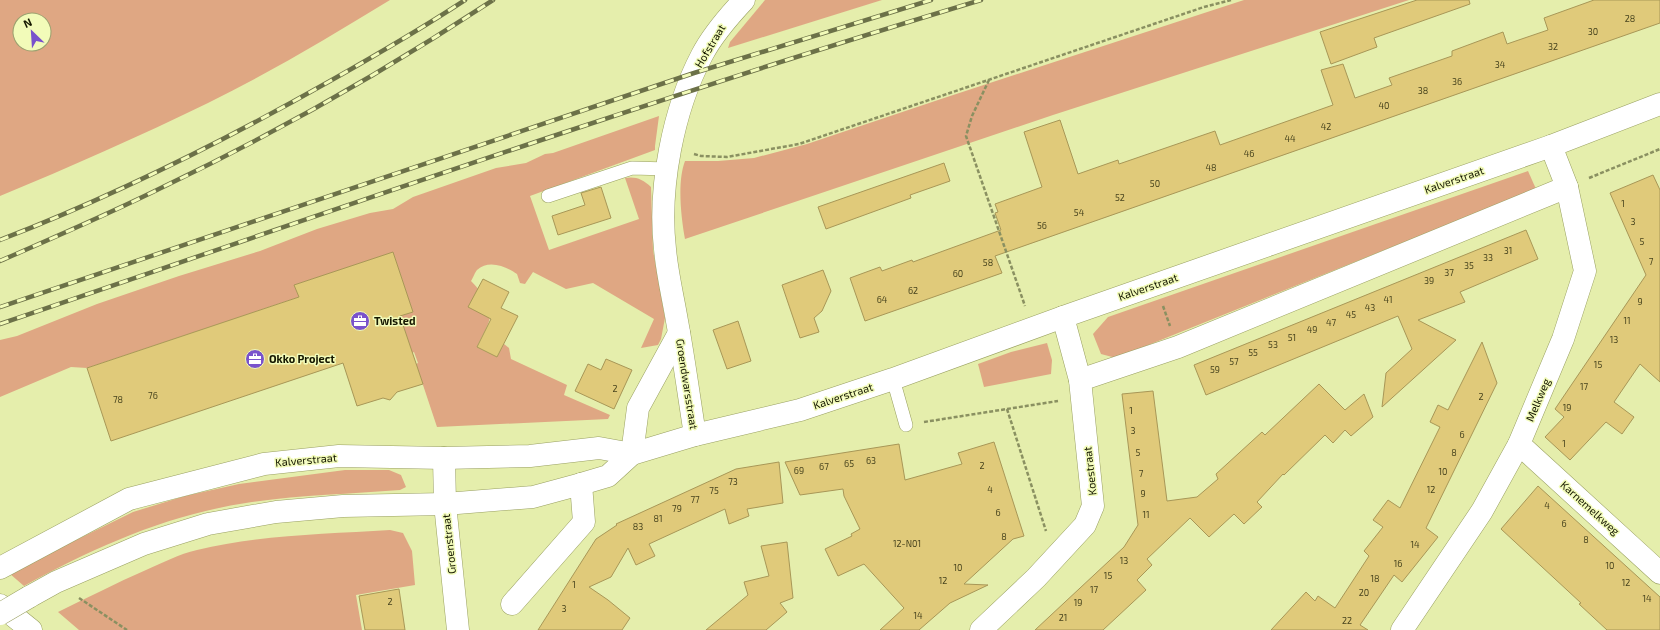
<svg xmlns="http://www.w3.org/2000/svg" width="1660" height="630" viewBox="0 0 1660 630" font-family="'Exo 2',sans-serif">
  <rect width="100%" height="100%" fill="#e5eeac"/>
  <g fill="#dfa783" fill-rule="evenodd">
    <path d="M0,0H390C331,36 271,72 208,103C140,136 70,167 0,196ZM20,20H44V44H20Z"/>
    <polygon points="765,0 882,0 728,48 730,42"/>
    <path d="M1244,0H1409L1053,115L685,239C681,217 677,182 685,161H718L754,158L807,144L941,99Z"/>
    <path d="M659,116L655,146V150L530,196L549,250L639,219L625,178C635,176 643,179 651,187L653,250L665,318L661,339L658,345L641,348L654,319L593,283L566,289L533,272L525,284L520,283L517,274C507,267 489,259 477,270C475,272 473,278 471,281C482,292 495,308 488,324C485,332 480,339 477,347L497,357L504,344L509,348L511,359L567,385L564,395L610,415L608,419L437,427L416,364L418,363L414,352L412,353L400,316L413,312L315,278L295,285L299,297L87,368L71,367L0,397V340L17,336L97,304L179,276L260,251L317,229L370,213L393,209L413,197L496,168L526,163L545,154L553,153Z"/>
    <polygon points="1528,171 1536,189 1116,358 1101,354 1093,334 1108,317"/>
    <polygon points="1047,343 1052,360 1051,374 984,387 978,364 1011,352"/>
    <path d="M345,470H389L401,475L406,487L400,490C350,494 301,495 252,502C169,514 97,546 24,586L9,573L133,512L185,496L239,484Z"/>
    <path d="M390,530L403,533L412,551L415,585L356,595L362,630H79L58,612C87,598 116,583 146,570C162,563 179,554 197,550C259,535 326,534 390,530Z"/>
  </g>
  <g fill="#e0ca7a" stroke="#a89757">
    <polygon points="1417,0 1469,0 1470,4 1374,38 1377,47 1331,64 1320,32"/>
    <polygon points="1594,0 1660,0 1660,23 995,256 1002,273 865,321 850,278 880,267 882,271 912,260 913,262 1001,230 995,213 998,212 995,204 1042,187 1024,132 1060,120 1078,174 1118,160 1119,164 1215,131 1220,145 1333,105 1321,70 1343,64 1355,98 1392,85 1389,78 1452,56 1452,51 1503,32 1507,44 1548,30 1544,18"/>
    <polygon points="944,163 950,181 910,195 911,198 826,229 818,207"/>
    <polygon points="1653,175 1660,190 1660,382 1640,364 1614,402 1634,417 1622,434 1606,422 1570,460 1545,437 1564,417 1555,409 1646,275 1610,193"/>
    <polygon points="601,187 611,218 558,235 552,216 585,205 581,193"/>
    <polygon points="1526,230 1538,259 1460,292 1465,302 1418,320 1456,340 1382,407 1386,373 1412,349 1398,316 1206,395 1194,365"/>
    <polygon points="393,252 413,312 400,316 423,384 397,392 390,400 383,398 357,406 343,363 111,441 87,368 299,297 294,285"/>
    <polygon points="823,270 831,291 822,311 814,318 819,332 800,338 782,285"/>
    <polygon points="483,279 509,292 501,308 518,316 497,357 477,347 491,319 468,307"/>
    <polygon points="738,321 751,361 727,369 713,330"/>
    <polygon points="1482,342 1497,383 1426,528 1438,537 1402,582 1394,575 1360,625 1368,630 1271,630 1306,592 1315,601 1318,596 1335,608 1369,556 1364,551 1383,527 1373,520 1388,500 1400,508 1440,427 1430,422 1438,405 1448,410"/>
    <polygon points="606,359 632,370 614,409 575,391 588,364 601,370"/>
    <polygon points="1319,384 1345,410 1364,394 1373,417 1351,436 1345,430 1333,443 1325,435 1284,475 1283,474 1257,502 1262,507 1244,524 1234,514 1209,537 1190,518 1147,559 1152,565 1137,580 1146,590 1103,630 1035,630 1124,547 1138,525 1122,394 1153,391 1167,501 1197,497 1218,479 1216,474 1262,432 1265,435"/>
    <polygon points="994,442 1024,536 1013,539 964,584 988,585 950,603 919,630 880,630 904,608 864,564 838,576 825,549 852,536 851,534 860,529 844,496 843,489 800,495 785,462 899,444 905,480 962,464 958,453"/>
    <polygon points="779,462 783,503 747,509 749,516 729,524 725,509 649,544 655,556 636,565 628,548 611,577 589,587 608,600 630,618 622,630 538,630 596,539 617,525 616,524 736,469"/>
    <polygon points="1538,486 1660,597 1660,630 1607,630 1579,604 1581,603 1501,529"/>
    <polygon points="787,542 793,598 780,603 787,612 766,630 706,630 748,595 744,582 769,576 761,546"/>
    <polygon points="399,589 405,630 365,630 359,596"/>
  </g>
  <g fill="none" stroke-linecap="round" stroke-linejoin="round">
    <g stroke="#99a061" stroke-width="14">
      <g id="lane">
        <polyline points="548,196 632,168 668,169"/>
        <polyline points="893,379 906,425"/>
      </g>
    </g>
    <g stroke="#99a061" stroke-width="23">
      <g id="street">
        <polyline points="1080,380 1178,347 1567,187"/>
        <path d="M695,435C689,397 684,359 677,321C673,297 667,273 665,249C658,188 673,110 702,55C713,34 728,17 744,0"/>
        <polyline points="1519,444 1660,573"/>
        <polyline points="632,454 638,408 679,333"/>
        <polyline points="512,604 584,522 581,484"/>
        <polyline points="981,630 1036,578 1085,525 1093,506 1080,380 1063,317"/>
        <polyline points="1402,630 1482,511 1519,444 1563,339 1585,271 1567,187 1551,146"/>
      </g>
    </g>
    <g stroke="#99a061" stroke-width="23">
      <g id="secondary">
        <polyline points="444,458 445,504 458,630"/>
        <polyline points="0,568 129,499 264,464 339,456 444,458 530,456 599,448 632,454"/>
        <polyline points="29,597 56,582 144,544 208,524 276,512 343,506 445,504 533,497 581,484 608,476 632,454 695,435 800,410 893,379 1063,317 1551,146 1660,104"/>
        <polyline points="0,605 31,630"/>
      </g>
    </g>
    <g stroke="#8a9061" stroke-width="2.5" stroke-dasharray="4 2" stroke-linecap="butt">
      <polyline points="989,80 972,116 966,136 1025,306"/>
      <polyline points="694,154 701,156 727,157 799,144 1204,7 1231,0"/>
      <polyline points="1589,178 1660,149"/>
      <polyline points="1163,306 1170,326"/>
      <polyline points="1007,409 1046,531"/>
      <polyline points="924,422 1058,401"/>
      <polyline points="79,598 127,630"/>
    </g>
    <use href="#lane" stroke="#fff" stroke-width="13"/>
    <use href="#street" stroke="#fff" stroke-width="22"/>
    <use href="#secondary" stroke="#fff" stroke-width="22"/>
    <g stroke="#6c7148" stroke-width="4.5">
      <g id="rail">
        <path d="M0,240C114,196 224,141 330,81C376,55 421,29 465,0"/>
        <path d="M0,261C55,237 111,213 165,186C278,132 388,69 493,0"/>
        <polyline points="0,307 694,73 931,0"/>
        <path d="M0,324C326,213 651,99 981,0"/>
      </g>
    </g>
    <use href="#rail" stroke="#f2fbb9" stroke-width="3" stroke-dasharray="9" stroke-linecap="butt"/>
    <g stroke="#99a061" stroke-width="23" stroke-linecap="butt">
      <polyline id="secondary-bridge" points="0,614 29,597"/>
    </g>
    <use href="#secondary-bridge" stroke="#fff" stroke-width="22"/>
  </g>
  <defs>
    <g id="office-disc" transform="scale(1)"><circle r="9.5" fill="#7952cc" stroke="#f2fbb9"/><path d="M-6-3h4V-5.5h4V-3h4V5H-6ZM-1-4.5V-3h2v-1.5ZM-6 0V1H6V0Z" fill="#fff"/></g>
  </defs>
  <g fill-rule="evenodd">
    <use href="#office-disc" x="360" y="321"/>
    <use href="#office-disc" x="255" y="359"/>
  </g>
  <g text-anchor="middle" stroke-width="3" stroke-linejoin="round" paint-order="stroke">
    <g font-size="9" fill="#48441e">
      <text x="1630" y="22">28</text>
      <text x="1593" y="35">30</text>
      <text x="1553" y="50">32</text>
      <text x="1500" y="68">34</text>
      <text x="1457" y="85">36</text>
      <text x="1423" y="94">38</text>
      <text x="1384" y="109">40</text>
      <text x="1326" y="130">42</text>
      <text x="1290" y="142">44</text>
      <text x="1249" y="157">46</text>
      <text x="1211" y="171">48</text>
      <text x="1155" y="187">50</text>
      <text x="1120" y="201">52</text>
      <text x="1623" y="207">1</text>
      <text x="1079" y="216">54</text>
      <text x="1633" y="225">3</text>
      <text x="1042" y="229">56</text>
      <text x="1642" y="245">5</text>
      <text x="1508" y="254">31</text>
      <text x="1488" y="261">33</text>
      <text x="1651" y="265">7</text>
      <text x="988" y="266">58</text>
      <text x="1469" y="269">35</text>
      <text x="1449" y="276">37</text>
      <text x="958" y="277">60</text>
      <text x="1429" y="284">39</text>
      <text x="913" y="294">62</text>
      <text x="882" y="303">64</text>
      <text x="1388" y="303">41</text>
      <text x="1640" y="305">9</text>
      <text x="1370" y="311">43</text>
      <text x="1351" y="318">45</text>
      <text x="1627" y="324">11</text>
      <text x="1331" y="326">47</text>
      <text x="1312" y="333">49</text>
      <text x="1292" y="341">51</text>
      <text x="1614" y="343">13</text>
      <text x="1273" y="348">53</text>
      <text x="1253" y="356">55</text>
      <text x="1234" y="365">57</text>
      <text x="1598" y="368">15</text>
      <text x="1215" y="373">59</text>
      <text x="1584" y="390">17</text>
      <text x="615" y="392">2</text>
      <text x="153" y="399">76</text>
      <text x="1481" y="400">2</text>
      <text x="118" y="403">78</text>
      <text x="1567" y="411">19</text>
      <text x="1131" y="414">1</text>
      <text x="1133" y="434">3</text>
      <text x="1462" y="438">6</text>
      <text x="1564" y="447">1</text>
      <text x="1138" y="456">5</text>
      <text x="1454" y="456">8</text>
      <text x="871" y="464">63</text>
      <text x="849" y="467">65</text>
      <text x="982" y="469">2</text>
      <text x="824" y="470">67</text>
      <text x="799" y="474">69</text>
      <text x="1443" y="475">10</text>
      <text x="1141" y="477">7</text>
      <text x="733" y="485">73</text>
      <text x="990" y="493">4</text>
      <text x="1431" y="493">12</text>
      <text x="714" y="494">75</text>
      <text x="1143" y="497">9</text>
      <text x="695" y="503">77</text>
      <text x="1547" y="509">4</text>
      <text x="677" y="512">79</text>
      <text x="998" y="516">6</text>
      <text x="1146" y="518">11</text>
      <text x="658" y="522">81</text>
      <text x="1564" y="527">6</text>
      <text x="638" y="530">83</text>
      <text x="1004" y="540">8</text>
      <text x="1586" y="543">8</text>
      <text x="907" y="547">12-N01</text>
      <text x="1415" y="548">14</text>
      <text x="1124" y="564">13</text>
      <text x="1398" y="567">16</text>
      <text x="1610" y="569">10</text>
      <text x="958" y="571">10</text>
      <text x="1108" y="579">15</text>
      <text x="1375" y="582">18</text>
      <text x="943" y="584">12</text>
      <text x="1626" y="586">12</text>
      <text x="574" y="588">1</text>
      <text x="1094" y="593">17</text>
      <text x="1364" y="596">20</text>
      <text x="1647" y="602">14</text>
      <text x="390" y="605">2</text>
      <text x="1078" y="606">19</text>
      <text x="564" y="612">3</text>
      <text x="918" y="619">14</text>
      <text x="1063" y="621">21</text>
      <text x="1347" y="624">22</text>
    </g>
    <g font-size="11" fill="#151700" stroke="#f2fbb9">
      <text transform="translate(710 46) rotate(-59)" y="4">Hofstraat</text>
      <text transform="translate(1454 180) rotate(-19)" y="4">Kalverstraat</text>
      <text transform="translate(1148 287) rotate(-19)" y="4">Kalverstraat</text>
      <text transform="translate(687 384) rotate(81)" y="4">Groendwarsstraat</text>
      <text transform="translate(843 396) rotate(-18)" y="4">Kalverstraat</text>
      <text transform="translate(1538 400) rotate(-67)" y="4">Melkweg</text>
      <text transform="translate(306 460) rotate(-5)" y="4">Kalverstraat</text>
      <text transform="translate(1090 471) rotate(-96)" y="4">Koestraat</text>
      <text transform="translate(1590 508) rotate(42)" y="4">Karnemelkweg</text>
      <text transform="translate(449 544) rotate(-96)" y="4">Groenstraat</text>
    </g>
    <g font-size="11" font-weight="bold" fill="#151700" stroke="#f2fbb9" text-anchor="start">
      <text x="374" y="325">Twisted</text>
      <text x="269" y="363">Okko Project</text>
    </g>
  </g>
  <g transform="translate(32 32) rotate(335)"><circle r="19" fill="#f2fbb9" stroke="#9aa06f"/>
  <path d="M0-3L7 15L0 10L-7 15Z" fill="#7952cc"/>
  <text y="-6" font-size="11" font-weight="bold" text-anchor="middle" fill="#151700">N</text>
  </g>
</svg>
